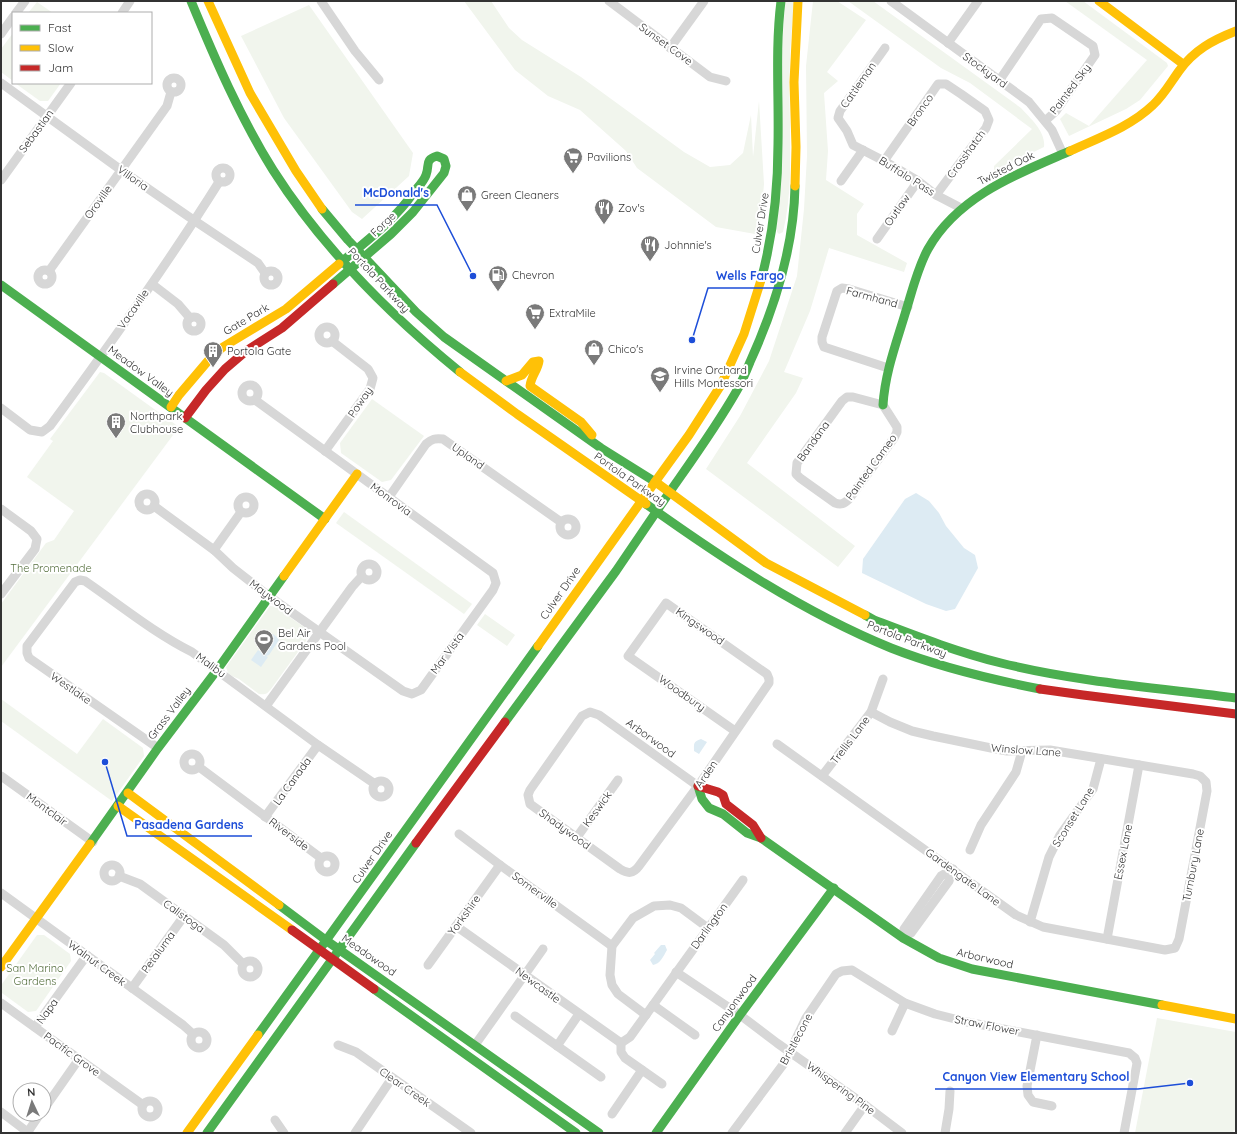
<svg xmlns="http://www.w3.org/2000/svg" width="1237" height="1134" viewBox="0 0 1237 1134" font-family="Quicksand,sans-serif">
  <rect width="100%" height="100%" fill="#fff"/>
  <g fill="#f1f5ed">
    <polygon points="464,1 491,1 509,28 522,40 581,77 684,152 710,167 730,165 743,153 751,115 753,157 759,101 764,184 761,219 755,234 716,227 637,168 626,151 580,110 548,96 515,70"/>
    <path d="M785,1H795C789,43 789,81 790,123C790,159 792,196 783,232L779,234L777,232L781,71Z"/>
    <polygon points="813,1 837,1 866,20 827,72 838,81 824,93 828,151 826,180 864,204 857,214 857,235 907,263 904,272 829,248 810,311 784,372 803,378 796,393 747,463 855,546 838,567 706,469 740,416 769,361 797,276 804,209 807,156 806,66"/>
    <path d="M848,1H873L1021,108C1031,119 1046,132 1044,147L994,171V166L1032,129L970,83L941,68Z"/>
    <polygon points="1065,1 1083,1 1167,63 1168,66 1140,100 1126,109 1069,136 1060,119 1066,113 1089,126 1147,60"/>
    <polygon points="37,2 53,13 28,13"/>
    <polygon points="309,5 413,153 409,176 362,219 352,212 284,118 241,36"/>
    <polygon points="13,33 13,81 1,72 1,49"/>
    <polygon points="15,83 61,83 48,101 40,101"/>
    <polygon points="100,372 104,373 179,427 1,667 1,604 46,543 54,540 74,511 27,477 53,441 50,439"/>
    <polygon points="372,399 424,436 391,480 382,482 341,453 340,443"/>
    <polygon points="344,512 472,604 464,614 336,523"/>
    <path d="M270,606L278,607L284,613L304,627L308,633L306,641L271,689C267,694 265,695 259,694L239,679L232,676L228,673L226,667Z"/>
    <polygon points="485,614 515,635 507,646 477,625"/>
    <polygon points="1,699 77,754 103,719 143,748 144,756 112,801 1,721"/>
    <polygon points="37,935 44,935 70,954 71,961 36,1011 28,1012 2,993 2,984"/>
    <polygon points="1157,1018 1236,1032 1236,1129 1233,1131 1235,1133 1135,1133"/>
  </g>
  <g fill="#ddebf3">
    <polygon points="916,493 929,501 939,513 946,526 964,548 975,555 978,568 955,609 946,611 926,604 862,573 863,559 905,499"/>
    <polygon points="270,634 273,634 278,638 279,640 269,655 266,656 268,657 261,667 251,660 258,650 261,652 260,648"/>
    <path d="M701,739L707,742L699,754L694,751C694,743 693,742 701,739Z"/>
    <path d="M661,945H665L667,950C663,957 660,964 653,965L650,960L655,954L654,953Z"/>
  </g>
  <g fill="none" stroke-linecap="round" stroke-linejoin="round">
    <g stroke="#d7d7d7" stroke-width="9">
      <polyline points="321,1 355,51 379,80"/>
      <polyline points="609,1 710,77 726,81"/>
      <polyline points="891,1 1029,102 1052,130 1063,154"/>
      <polyline points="16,13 25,1"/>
      <polyline points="122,13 130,1"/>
      <polyline points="1,34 13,17"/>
      <polyline points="948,43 978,1"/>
      <polyline points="670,48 704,1"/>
      <polyline points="885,48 840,111 838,118 847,131 853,145 884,161 918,181 936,195 961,208"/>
      <circle cx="174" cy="85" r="7"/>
      <polyline points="999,81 1041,19 1052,18 1093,46 1095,55 1056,111 1045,121"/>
      <polyline points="1,83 121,170 195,221 258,263 265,273"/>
      <polyline points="884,161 938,84 946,84 961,94 985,111 989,120 986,128 936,195"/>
      <circle cx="223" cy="175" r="7"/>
      <polyline points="1,180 71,83"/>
      <polyline points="841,181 863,150"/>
      <polyline points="877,239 918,181"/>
      <circle cx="45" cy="277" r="7"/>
      <circle cx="271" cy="278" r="7"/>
      <polyline points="49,271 167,106 171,92"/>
      <polyline points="152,284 178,304 190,318"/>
      <circle cx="194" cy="324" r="7"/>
      <circle cx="327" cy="335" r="8"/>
      <polyline points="888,368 824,347 822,342 822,337 837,291 842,288 849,289 908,307"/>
      <circle cx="250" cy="393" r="8"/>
      <path d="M847,397H853L883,405L897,427V432L894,438L849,499C844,504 841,505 835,503L800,478L796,474L797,463L842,401Z"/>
      <path d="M1,408L30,430L42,432L50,426C109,346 167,265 219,182"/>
      <polyline points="325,451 370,389 373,378 368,369 332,341"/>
      <circle cx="147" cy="502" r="8"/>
      <circle cx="246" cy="505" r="8"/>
      <path d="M389,497L426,444C432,439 435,438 443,439L561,522"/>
      <polyline points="154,506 214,550 233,568 270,597 403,691 412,694 421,690 493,590 496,583 493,573 255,400"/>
      <polyline points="1,509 31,531 37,539 35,549 1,594"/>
      <circle cx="568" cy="527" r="8"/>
      <polyline points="214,550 241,512"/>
      <circle cx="369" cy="572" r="8"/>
      <polyline points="266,706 352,587 362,576"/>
      <polyline points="777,744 1016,915 1043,927 1165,950 1175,948 1179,939 1207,791 1206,782 1200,776 1193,774 1050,750 1007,751 991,748 933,736 912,731 890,722 871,712"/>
      <path d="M158,748L29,658L27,653V646L75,582L80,580L85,581C120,605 154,633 192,652L318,745L375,784"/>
      <circle cx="192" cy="762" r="8"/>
      <polyline points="199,767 321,858"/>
      <polyline points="1,776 93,842"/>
      <polyline points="822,776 871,712 883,679"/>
      <circle cx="381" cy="789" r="8"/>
      <path d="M698,786L599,715L590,712L582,716L530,790L528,795L530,804L620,869C628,874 633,874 639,866L698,786L769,683V679L767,674L666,603L628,656L735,731"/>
      <polyline points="265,817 318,745"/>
      <polyline points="459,834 500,865 612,946"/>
      <polyline points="577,837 618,780"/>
      <polyline points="970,850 981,825 1016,772 1022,751"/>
      <circle cx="327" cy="864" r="8"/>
      <circle cx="112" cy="873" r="8"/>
      <polyline points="119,876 140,884 224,945 243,964"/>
      <polyline points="1,893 183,1025 193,1034"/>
      <polyline points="1030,922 1049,857 1060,835 1093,789 1101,759"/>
      <polyline points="456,926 621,1043"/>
      <polyline points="903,938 904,929 941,876 953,869"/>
      <polyline points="903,938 911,933 949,881 953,869"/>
      <polyline points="1107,939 1139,765"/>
      <circle cx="250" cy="969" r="8"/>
      <polyline points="428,965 500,865"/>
      <polyline points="676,972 740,1015 777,1043 865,1105 902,1133"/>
      <polyline points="132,988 184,916"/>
      <polyline points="1,1003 143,1105"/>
      <polyline points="653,1005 695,1035"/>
      <polyline points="646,1015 618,994 612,985 610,975 612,946 633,918 654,906 670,905 681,908 708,928"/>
      <polyline points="515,1016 601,1077"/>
      <polyline points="35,1027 87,955"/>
      <polyline points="892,1031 905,1003"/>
      <circle cx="199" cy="1040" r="8"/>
      <polyline points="1037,1035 1027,1086 1028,1095 1033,1102 1052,1106"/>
      <polyline points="621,1043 630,1037 743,880"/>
      <polyline points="621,1043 621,1052 625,1058 662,1084"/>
      <polyline points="338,1045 356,1052 471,1133"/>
      <polyline points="475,1045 543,949"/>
      <polyline points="557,1046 579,1014"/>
      <circle cx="150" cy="1109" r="8"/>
      <polyline points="44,1109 79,1059"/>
      <polyline points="1,1112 29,1133"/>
      <polyline points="612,1114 642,1070"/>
      <polyline points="275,1120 284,1133"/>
      <polyline points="27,1133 40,1114"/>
      <polyline points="355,1133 392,1078"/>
      <polyline points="732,1133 785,1062 806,1018 836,974 842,971 852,970 905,1003 935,1014 967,1022 1129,1053 1135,1058 1137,1063 1124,1133"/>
      <polyline points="845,1133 865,1105"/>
      <polyline points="945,1133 949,1109 950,1091"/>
    </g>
    <g stroke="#4caf50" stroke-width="9">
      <path d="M191,1C215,59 240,117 273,170C322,247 390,315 460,372"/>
      <polyline points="322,209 348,240 416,312 444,337 601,448 657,483"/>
      <path d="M761,280C773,236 778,190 778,144C779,96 775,49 781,1"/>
      <path d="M333,284L391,234L413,212L444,173L446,166L444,159L437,156C424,160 430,165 426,175C424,181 418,187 414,192C394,221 365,242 339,264"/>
      <polyline points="1,285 325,519"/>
      <path d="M883,405C885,373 896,344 905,314C912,292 917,269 928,249C958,196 1017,174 1070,151"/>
      <path d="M669,493C692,460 716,427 736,392C742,382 746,372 750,362C775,307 794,247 795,186"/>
      <path d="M646,504C723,559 803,612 891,648C939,667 989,679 1040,689"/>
      <path d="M865,615L874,620C916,636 957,652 1001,663C1078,682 1158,688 1236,698"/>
      <polyline points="505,722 616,571 669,493"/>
      <polyline points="698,786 702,799 709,808 723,814 747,833 761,838 903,938 939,958 972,969 1162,1005"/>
      <polyline points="90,844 158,748 217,670 284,576"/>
      <polyline points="279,905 327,941 599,1133"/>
      <polyline points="374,989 576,1133"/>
      <polyline points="258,1035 538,646"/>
      <polyline points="207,1133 416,843"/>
      <polyline points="656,1133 740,1015 834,888"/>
    </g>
    <g stroke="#ffc107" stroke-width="9">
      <polyline points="208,1 250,93 296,171 322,209"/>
      <polyline points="1099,1 1183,64"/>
      <path d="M1070,151C1098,138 1130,127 1153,105C1164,95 1171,82 1179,71C1194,50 1213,40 1236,31"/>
      <polyline points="795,186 796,147 794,82 798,1"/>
      <polyline points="460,372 517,414 646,504"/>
      <path d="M506,381L522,375L533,362L539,361C538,370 531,376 530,386L581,422L592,435"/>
      <polyline points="171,407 179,395 213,355 223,347 286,309 339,264"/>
      <polyline points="655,482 689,435 721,385 744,334 761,280"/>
      <polyline points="657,483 766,563 865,615"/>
      <polyline points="284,576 357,474"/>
      <polyline points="538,646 655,482"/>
      <polyline points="128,793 279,905"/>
      <polyline points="118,806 292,930"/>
      <polyline points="1,967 90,844"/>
      <polyline points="1162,1005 1236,1019"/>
      <polyline points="187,1133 258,1035"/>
    </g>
    <g stroke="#c62828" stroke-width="9">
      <polyline points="185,418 206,390 225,369 246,351 282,328 333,284"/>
      <polyline points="1040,689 1083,695 1236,714"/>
      <polyline points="698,786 718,792 723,795 726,804 753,825 761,838"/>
      <polyline points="416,843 505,722"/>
      <polyline points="292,930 374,989"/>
    </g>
  </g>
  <defs>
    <g id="supermarket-pin" transform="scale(1)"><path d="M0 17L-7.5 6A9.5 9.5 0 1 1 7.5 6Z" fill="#7a7a7a" stroke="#fff"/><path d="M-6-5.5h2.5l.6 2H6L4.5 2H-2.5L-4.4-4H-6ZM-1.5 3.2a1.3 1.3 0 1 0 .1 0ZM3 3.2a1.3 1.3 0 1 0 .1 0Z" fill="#fff"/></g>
    <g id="shop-pin" transform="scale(1)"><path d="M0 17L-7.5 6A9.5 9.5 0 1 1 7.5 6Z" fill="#7a7a7a" stroke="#fff"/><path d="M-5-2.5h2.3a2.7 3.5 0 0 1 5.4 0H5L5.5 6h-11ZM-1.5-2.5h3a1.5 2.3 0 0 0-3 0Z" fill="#fff"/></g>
    <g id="restaurant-pin" transform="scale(1)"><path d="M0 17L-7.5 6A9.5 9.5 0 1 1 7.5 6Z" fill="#7a7a7a" stroke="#fff"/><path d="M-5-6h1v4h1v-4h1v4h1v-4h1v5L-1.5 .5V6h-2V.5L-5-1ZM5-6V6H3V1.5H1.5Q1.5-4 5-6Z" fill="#fff"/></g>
    <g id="fuel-pin" transform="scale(1)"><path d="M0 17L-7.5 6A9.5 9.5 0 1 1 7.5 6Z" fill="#7a7a7a" stroke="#fff"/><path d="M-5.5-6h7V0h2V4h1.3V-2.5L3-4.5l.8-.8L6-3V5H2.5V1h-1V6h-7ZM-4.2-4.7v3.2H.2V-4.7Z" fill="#fff"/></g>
    <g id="building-pin" transform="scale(1)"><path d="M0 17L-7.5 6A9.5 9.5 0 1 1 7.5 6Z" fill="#7a7a7a" stroke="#fff"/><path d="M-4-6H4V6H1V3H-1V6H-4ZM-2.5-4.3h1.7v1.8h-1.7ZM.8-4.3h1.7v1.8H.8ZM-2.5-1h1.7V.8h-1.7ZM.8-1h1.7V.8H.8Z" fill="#fff"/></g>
    <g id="school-pin" transform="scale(1)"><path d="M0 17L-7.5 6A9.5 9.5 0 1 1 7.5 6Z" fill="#7a7a7a" stroke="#fff"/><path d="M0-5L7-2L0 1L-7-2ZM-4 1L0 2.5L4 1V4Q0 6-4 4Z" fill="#fff"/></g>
    <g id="stadium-pin" transform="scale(1)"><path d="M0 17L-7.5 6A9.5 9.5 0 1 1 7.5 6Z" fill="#7a7a7a" stroke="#fff"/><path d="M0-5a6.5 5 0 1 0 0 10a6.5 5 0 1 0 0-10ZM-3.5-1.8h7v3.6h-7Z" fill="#fff"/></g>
  </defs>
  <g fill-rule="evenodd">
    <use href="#supermarket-pin" x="573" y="157"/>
    <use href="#shop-pin" x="467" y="195"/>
    <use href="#restaurant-pin" x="604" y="208"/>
    <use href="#restaurant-pin" x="650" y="245"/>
    <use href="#fuel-pin" x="498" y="275"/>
    <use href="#supermarket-pin" x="535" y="313"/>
    <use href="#shop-pin" x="594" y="349"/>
    <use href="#building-pin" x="213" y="351"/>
    <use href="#school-pin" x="660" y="376"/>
    <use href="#building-pin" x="116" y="422"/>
    <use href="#stadium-pin" x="264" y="639"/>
  </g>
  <g text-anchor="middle" stroke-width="4" stroke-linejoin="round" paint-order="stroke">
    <g font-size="11" fill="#333" stroke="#fff">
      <text transform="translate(666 44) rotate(36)" y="4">Sunset Cove</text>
      <text transform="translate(985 70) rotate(36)" y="4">Stockyard</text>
      <text transform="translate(858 85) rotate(-55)" y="4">Cattleman</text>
      <text transform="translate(1070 89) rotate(-53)" y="4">Painted Sky</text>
      <text transform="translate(920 110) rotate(-55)" y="4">Bronco</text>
      <text transform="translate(36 131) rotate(-54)" y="4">Sebastian</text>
      <text transform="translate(966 154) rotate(-54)" y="4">Crosshatch</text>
      <text transform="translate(1006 168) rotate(-27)" y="4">Twisted Oak</text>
      <text transform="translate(907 176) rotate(32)" y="4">Buffalo Pass</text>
      <text transform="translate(133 178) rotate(35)" y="4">Villoria</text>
      <text transform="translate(98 202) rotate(-54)" y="4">Oroville</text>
      <text transform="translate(897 210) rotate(-55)" y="4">Outlaw</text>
      <text transform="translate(760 223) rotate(-81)" y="4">Culver Drive</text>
      <text transform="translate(383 224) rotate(-44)" y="4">Forge</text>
      <text transform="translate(379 280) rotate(47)" y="4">Portola Parkway</text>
      <text transform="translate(872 297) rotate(15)" y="4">Farmhand</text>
      <text transform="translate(133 309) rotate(-55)" y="4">Vacaville</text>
      <text transform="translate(246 319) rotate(-31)" y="4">Gate Park</text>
      <text transform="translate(141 371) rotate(36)" y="4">Meadow Valley</text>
      <text transform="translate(360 402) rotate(-56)" y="4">Poway</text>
      <text transform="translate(813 441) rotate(-54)" y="4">Bandana</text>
      <text transform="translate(468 456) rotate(35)" y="4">Upland</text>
      <text transform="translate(871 467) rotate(-54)" y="4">Painted Cameo</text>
      <text transform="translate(630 479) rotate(35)" y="4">Portola Parkway</text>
      <text transform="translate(391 499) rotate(36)" y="4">Monrovia</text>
      <text transform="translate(560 593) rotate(-55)" y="4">Culver Drive</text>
      <text transform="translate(271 597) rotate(37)" y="4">Maywood</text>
      <text transform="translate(700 626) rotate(35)" y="4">Kingswood</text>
      <text transform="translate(907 639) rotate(21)" y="4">Portola Parkway</text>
      <text transform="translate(447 653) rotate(-54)" y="4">Mar Vista</text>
      <text transform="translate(211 665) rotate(36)" y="4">Malibu</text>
      <text transform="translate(71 688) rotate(35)" y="4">Westlake</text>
      <text transform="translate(682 693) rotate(35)" y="4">Woodbury</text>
      <text transform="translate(169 713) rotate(-53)" y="4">Grass Valley</text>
      <text transform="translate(651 738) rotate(36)" y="4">Arborwood</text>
      <text transform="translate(850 740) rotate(-53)" y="4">Trellis Lane</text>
      <text transform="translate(1026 750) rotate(4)" y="4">Winslow Lane</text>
      <text transform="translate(706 774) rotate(-55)" y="4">Arden</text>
      <text transform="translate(292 781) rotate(-54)" y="4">La Canada</text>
      <text transform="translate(47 809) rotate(36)" y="4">Montclair</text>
      <text transform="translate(597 809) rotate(-54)" y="4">Keswick</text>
      <text transform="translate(1073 817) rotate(-58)" y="4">Sconset Lane</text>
      <text transform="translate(565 829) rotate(36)" y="4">Shadywood</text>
      <text transform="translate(289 834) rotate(37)" y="4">Riverside</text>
      <text transform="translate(1123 852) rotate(-79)" y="4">Essex Lane</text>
      <text transform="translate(372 857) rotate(-55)" y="4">Culver Drive</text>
      <text transform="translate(1193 865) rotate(-79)" y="4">Turnbury Lane</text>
      <text transform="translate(963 877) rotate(36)" y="4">Gardengate Lane</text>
      <text transform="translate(535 890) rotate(36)" y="4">Somerville</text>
      <text transform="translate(464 915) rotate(-54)" y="4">Yorkshire</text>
      <text transform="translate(184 916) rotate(36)" y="4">Calistoga</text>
      <text transform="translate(709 926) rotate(-54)" y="4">Darlington</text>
      <text transform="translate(158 952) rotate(-54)" y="4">Petaluma</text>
      <text transform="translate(369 955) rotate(35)" y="4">Meadowood</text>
      <text transform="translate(985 958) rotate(13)" y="4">Arborwood</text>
      <text transform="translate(97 963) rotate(36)" y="4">Walnut Creek</text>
      <text transform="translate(538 985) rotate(36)" y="4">Newcastle</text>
      <text transform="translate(734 1003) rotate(-54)" y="4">Canyonwood</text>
      <text transform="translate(47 1011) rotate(-54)" y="4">Napa</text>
      <text transform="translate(987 1025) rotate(11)" y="4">Straw Flower</text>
      <text transform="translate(796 1039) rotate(-62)" y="4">Bristlecone</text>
      <text transform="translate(72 1054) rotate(36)" y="4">Pacific Grove</text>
      <text transform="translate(405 1087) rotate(35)" y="4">Clear Creek</text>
      <text transform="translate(841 1088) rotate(36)" y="4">Whispering Pine</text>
    </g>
    <g font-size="11" fill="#333" stroke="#fff" text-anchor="start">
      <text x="587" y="161">Pavilions</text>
      <text x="481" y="199">Green Cleaners</text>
      <text x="618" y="212">Zov's</text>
      <text x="664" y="249">Johnnie's</text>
      <text x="512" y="279">Chevron</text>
      <text x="549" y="317">ExtraMile</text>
      <text x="608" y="353">Chico's</text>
      <text x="227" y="355">Portola Gate</text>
      <text x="674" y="374">Irvine Orchard<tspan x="674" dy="13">Hills Montessori</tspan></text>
      <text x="130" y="420">Northpark<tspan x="130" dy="13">Clubhouse</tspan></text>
      <text x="278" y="637">Bel Air<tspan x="278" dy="13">Gardens Pool</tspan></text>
    </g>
    <g font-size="11" fill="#56703f" stroke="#fff">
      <text x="51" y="572">The Promenade</text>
      <text x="35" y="972">San Marino<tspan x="35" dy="13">Gardens</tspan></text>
    </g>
  </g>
  <path fill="none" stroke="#1d4ed8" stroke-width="1.5" d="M473 276L437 205H355M692 340L708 288H791M105 762L127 836H252M1190 1083L1138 1089H935"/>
  <g fill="#1d4ed8" stroke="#fff" stroke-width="1.5">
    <circle cx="473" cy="276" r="4"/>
    <circle cx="692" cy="340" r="4"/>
    <circle cx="105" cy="762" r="4"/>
    <circle cx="1190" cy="1083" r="4"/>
  </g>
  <g font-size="12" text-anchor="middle" font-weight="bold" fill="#1d4ed8" stroke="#fff" stroke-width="4" stroke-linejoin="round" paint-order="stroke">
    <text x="396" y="197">McDonald's</text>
    <text x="750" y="280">Wells Fargo</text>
    <text x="189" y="829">Pasadena Gardens</text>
    <text x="1036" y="1081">Canyon View Elementary School</text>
  </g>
  <rect width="1237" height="1134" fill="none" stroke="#333333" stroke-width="4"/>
  <rect x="12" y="12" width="140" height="72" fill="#ffffff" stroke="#adadad"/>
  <rect x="20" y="25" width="20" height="6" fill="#4caf50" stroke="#adadad"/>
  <text x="48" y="32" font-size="12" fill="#333333">Fast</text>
  <rect x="20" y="45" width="20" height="6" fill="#ffc107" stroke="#adadad"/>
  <text x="48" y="52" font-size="12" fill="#333333">Slow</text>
  <rect x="20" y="65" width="20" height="6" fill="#c62828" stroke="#adadad"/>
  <text x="48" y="72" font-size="12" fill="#333333">Jam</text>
  <g transform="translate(32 1102) rotate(356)"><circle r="19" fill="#ffffff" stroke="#adadad"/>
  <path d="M0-3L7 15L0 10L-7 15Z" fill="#7a7a7a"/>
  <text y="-6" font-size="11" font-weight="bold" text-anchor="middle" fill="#333333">N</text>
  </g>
</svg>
